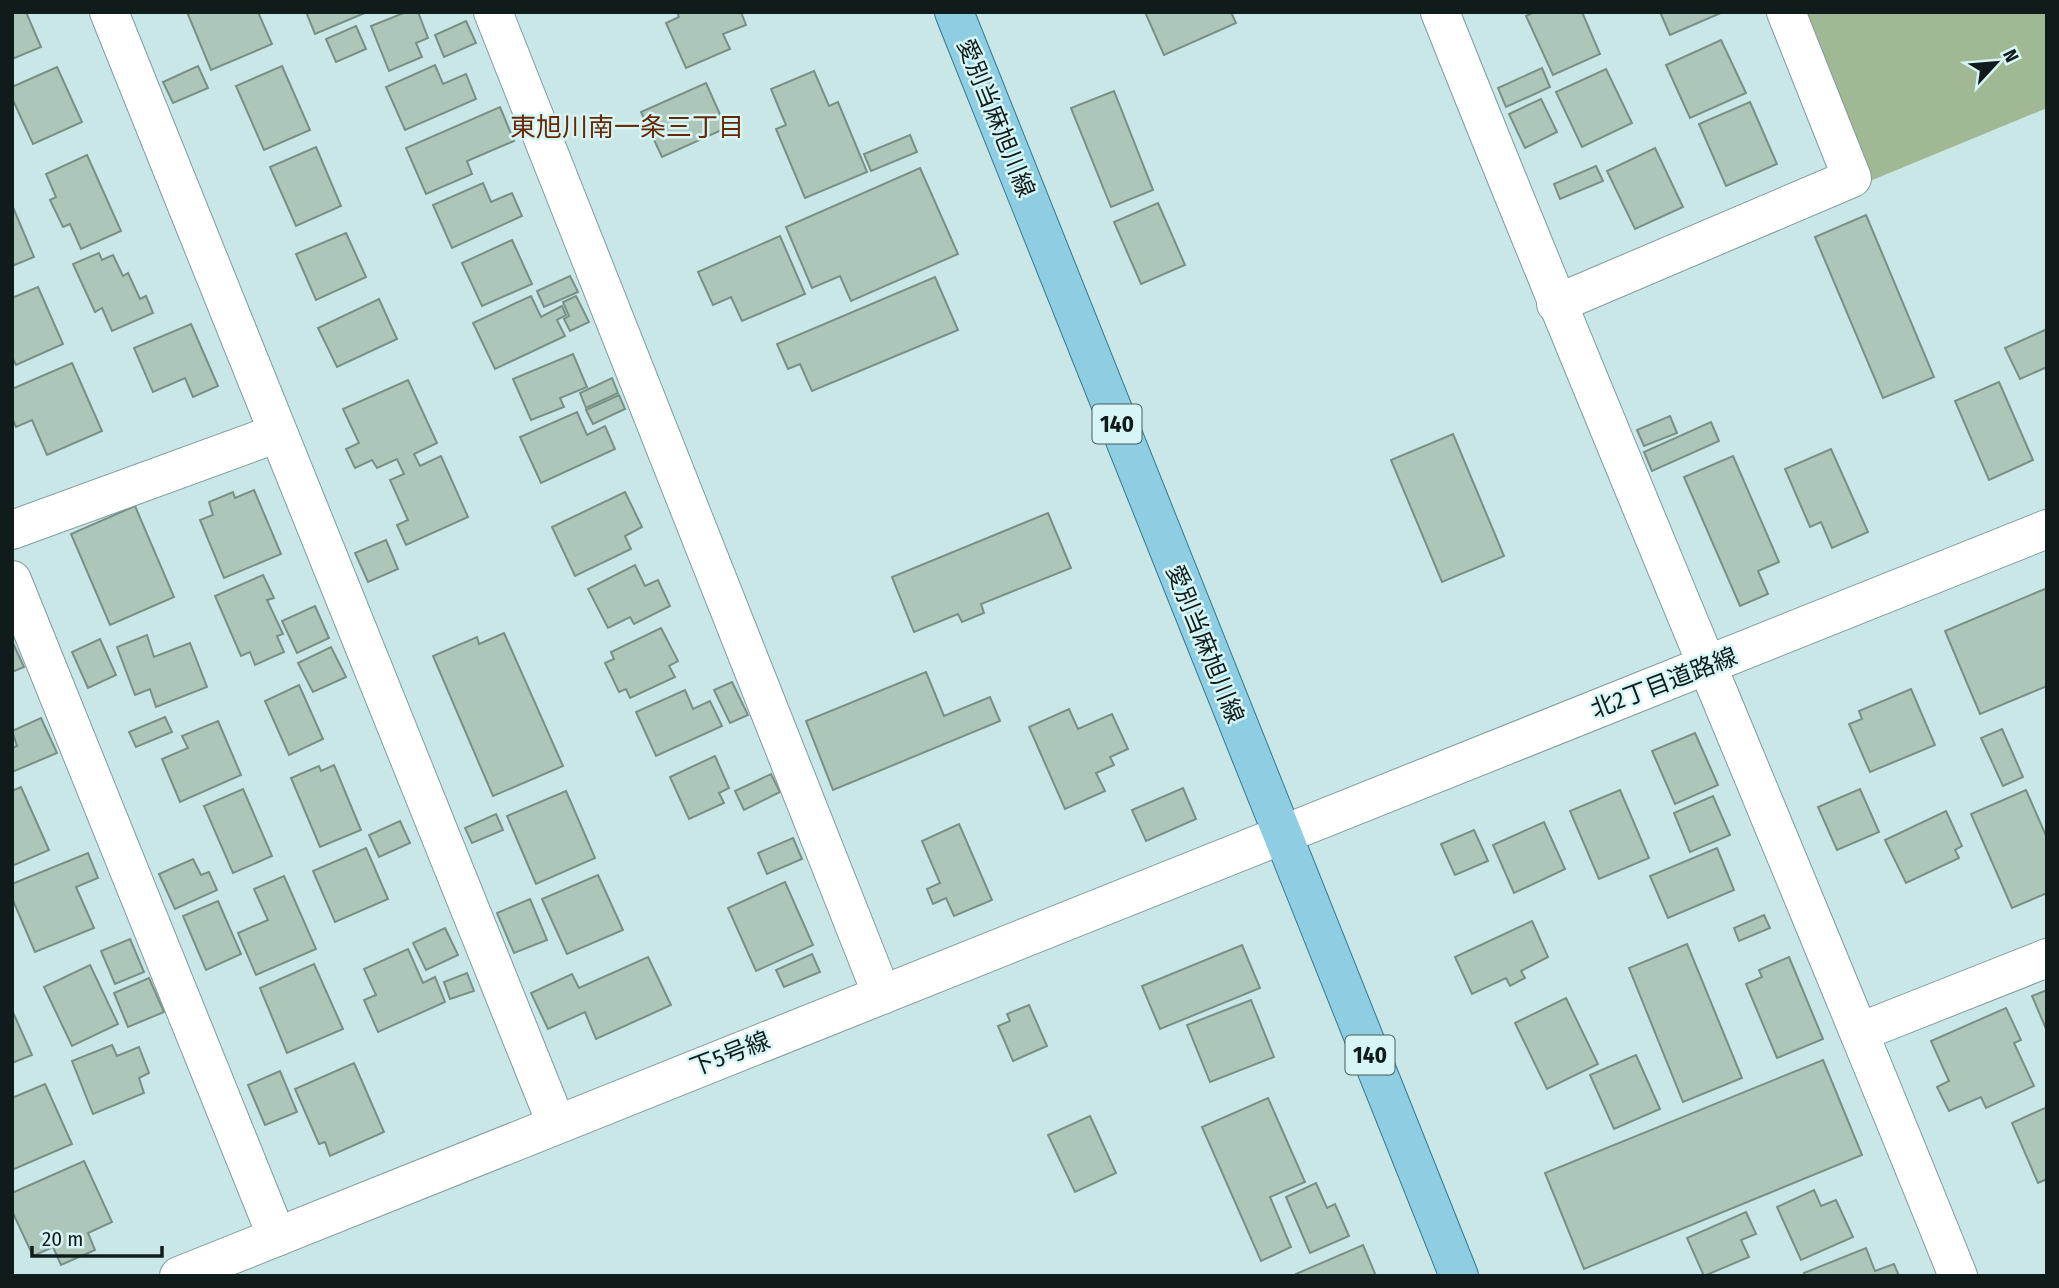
<svg xmlns="http://www.w3.org/2000/svg" width="2059" height="1288" viewBox="0 0 2059 1288" font-family="'Fira Sans Condensed','Noto Sans JP',sans-serif">
  <rect width="100%" height="100%" fill="#c9e7e7"/>
  <polygon fill="#a0b994" points="1803,12 2047,12 2047,108 1870,181"/>
  <g fill="#adc6ba" stroke="#789085" stroke-width="2">
    <polygon points="12,12 26,12 41,47 12,59"/>
    <polygon points="187,12 258,12 272,44 211,70"/>
    <polygon points="306,12 367,12 315,34"/>
    <polygon points="406,12 418,12 428,38 416,43 422,57 389,71 371,26"/>
    <polygon points="677,12 741,12 746,25 723,34 730,49 686,68 666,23 679,17"/>
    <polygon points="1145,12 1231,12 1236,23 1164,55"/>
    <polygon points="1534,12 1582,12 1600,54 1553,75 1526,16"/>
    <polygon points="1660,12 1723,12 1670,35"/>
    <polygon points="466,21 476,43 444,57 435,35"/>
    <polygon points="356,26 366,49 336,62 326,39"/>
    <polygon points="1721,40 1746,93 1690,118 1666,65"/>
    <polygon points="435,65 443,84 466,74 476,99 405,130 386,87"/>
    <polygon points="198,66 208,88 173,103 163,82"/>
    <polygon points="282,66 310,130 264,150 236,86"/>
    <polygon points="57,67 82,122 33,144 12,98 12,87"/>
    <polygon points="1542,68 1550,87 1506,107 1498,88"/>
    <polygon points="1606,69 1632,123 1582,147 1556,92"/>
    <polygon points="814,71 829,106 838,102 867,172 805,198 776,129 786,125 771,89"/>
    <polygon points="706,83 726,128 662,157 641,112"/>
    <polygon points="1114,91 1153,190 1111,207 1071,108"/>
    <polygon points="1541,99 1557,132 1525,148 1509,114"/>
    <polygon points="1750,102 1777,164 1726,186 1699,124"/>
    <polygon points="500,107 514,141 467,161 472,174 426,194 406,148"/>
    <polygon points="910,135 917,152 871,171 864,154"/>
    <polygon points="316,147 341,206 296,226 270,167"/>
    <polygon points="1655,148 1683,207 1635,229 1607,171"/>
    <polygon points="87,155 121,231 81,249 70,224 63,227 50,200 56,197 46,174"/>
    <polygon points="1596,166 1603,181 1560,199 1554,184"/>
    <polygon points="920,168 958,254 851,301 840,276 812,288 786,227"/>
    <polygon points="483,183 491,202 512,193 522,216 452,248 433,205"/>
    <polygon points="1158,203 1185,265 1141,284 1114,222"/>
    <polygon points="12,205 34,257 12,266"/>
    <polygon points="1866,215 1934,377 1883,398 1815,237"/>
    <polygon points="346,233 366,277 316,300 296,254"/>
    <polygon points="780,236 805,294 742,321 731,297 713,305 698,272"/>
    <polygon points="512,240 532,284 482,306 462,263"/>
    <polygon points="99,253 102,260 113,255 123,276 128,273 140,299 146,296 153,313 112,331 102,308 95,312 73,264"/>
    <polygon points="570,276 578,292 544,307 537,291"/>
    <polygon points="935,277 958,330 812,391 800,364 788,369 777,344"/>
    <polygon points="38,287 63,344 16,365 12,357 12,298"/>
    <polygon points="531,296 541,317 562,306 566,315 557,320 565,336 495,369 473,323"/>
    <polygon points="576,296 589,322 570,331 564,319 569,316 563,302"/>
    <polygon points="379,299 397,339 337,367 318,328"/>
    <polygon points="191,324 218,386 193,397 185,378 153,392 134,348"/>
    <polygon points="2047,329 2047,367 2020,379 2005,348"/>
    <polygon points="573,354 587,387 560,398 564,407 531,420 513,379"/>
    <polygon points="72,363 102,431 47,455 32,420 16,427 12,418 12,389"/>
    <polygon points="612,378 618,393 586,408 580,393"/>
    <polygon points="408,380 437,443 414,454 420,466 441,456 468,517 406,545 397,525 408,520 390,480 404,474 397,459 377,468 372,460 355,468 346,449 359,443 343,409"/>
    <polygon points="1999,382 2033,460 1989,480 1955,401"/>
    <polygon points="619,395 625,409 593,424 586,410"/>
    <polygon points="577,412 587,435 605,426 615,449 541,483 520,437"/>
    <polygon points="1670,416 1677,433 1644,446 1637,430"/>
    <polygon points="1711,422 1719,441 1652,471 1644,452"/>
    <polygon points="1453,434 1504,556 1442,582 1391,460"/>
    <polygon points="1831,449 1868,532 1832,548 1821,522 1810,527 1785,469"/>
    <polygon points="1733,456 1779,562 1758,571 1768,594 1740,606 1684,477"/>
    <polygon points="254,490 281,554 224,578 200,520 213,515 209,502 233,492 235,498"/>
    <polygon points="625,492 642,527 625,536 631,549 575,576 552,527"/>
    <polygon points="135,506 174,597 110,625 71,534"/>
    <polygon points="1048,513 1071,568 981,604 984,613 962,622 958,614 914,632 892,577"/>
    <polygon points="386,540 398,569 368,582 355,553"/>
    <polygon points="635,565 645,586 658,580 670,606 634,624 630,617 608,628 588,589"/>
    <polygon points="263,575 274,598 267,600 283,634 277,636 284,652 255,665 250,652 241,656 215,596"/>
    <polygon points="2047,588 2047,686 1980,714 1945,631"/>
    <polygon points="315,606 329,638 297,653 282,621"/>
    <polygon points="661,628 678,661 669,666 675,677 630,698 626,689 619,692 605,663 614,659 611,652"/>
    <polygon points="504,633 563,766 493,796 433,656 477,637 479,644"/>
    <polygon points="147,635 154,657 190,643 207,687 156,707 150,689 135,695 117,647"/>
    <polygon points="100,639 116,675 88,688 72,652"/>
    <polygon points="12,641 24,667 12,672"/>
    <polygon points="331,647 346,677 313,692 298,663"/>
    <polygon points="926,672 944,716 990,697 1000,721 833,790 806,721"/>
    <polygon points="732,682 748,715 730,723 714,690"/>
    <polygon points="299,685 323,739 289,755 265,701"/>
    <polygon points="1911,689 1935,745 1870,772 1849,724 1862,719 1859,711"/>
    <polygon points="685,690 693,709 710,701 722,726 656,756 636,712"/>
    <polygon points="1069,709 1078,729 1112,714 1128,749 1110,757 1114,765 1096,773 1105,791 1065,809 1029,727"/>
    <polygon points="165,717 172,732 136,747 129,732"/>
    <polygon points="41,718 57,753 12,772 12,748 17,746 12,731"/>
    <polygon points="218,721 241,775 180,802 162,759 188,748 182,736"/>
    <polygon points="2002,729 2023,777 2003,786 1981,738"/>
    <polygon points="1695,733 1718,785 1675,804 1652,751"/>
    <polygon points="715,756 729,788 719,793 724,803 689,819 670,777"/>
    <polygon points="334,765 361,830 320,847 291,778 319,766 321,771"/>
    <polygon points="771,774 780,792 744,810 735,791"/>
    <polygon points="21,787 49,850 12,866 12,791"/>
    <polygon points="1183,788 1196,819 1146,841 1132,810"/>
    <polygon points="243,789 272,856 233,873 204,806"/>
    <polygon points="1860,789 1879,832 1837,850 1818,807"/>
    <polygon points="1620,790 1649,858 1599,879 1570,811"/>
    <polygon points="2026,790 2047,838 2047,893 2012,908 1971,814"/>
    <polygon points="566,791 595,858 536,884 507,816"/>
    <polygon points="1713,796 1730,835 1690,852 1674,813"/>
    <polygon points="1946,811 1962,846 1955,850 1959,858 1906,883 1885,840"/>
    <polygon points="496,814 503,830 472,843 465,828"/>
    <polygon points="400,821 410,843 379,857 369,835"/>
    <polygon points="1544,822 1565,869 1514,893 1493,845"/>
    <polygon points="959,824 992,900 954,916 946,898 933,904 927,889 940,883 922,841"/>
    <polygon points="1474,830 1488,861 1455,875 1441,844"/>
    <polygon points="793,838 802,859 767,874 758,853"/>
    <polygon points="366,848 388,899 335,922 313,871"/>
    <polygon points="1717,848 1734,890 1668,918 1650,876"/>
    <polygon points="88,853 98,878 76,887 94,928 35,952 12,898 12,884"/>
    <polygon points="193,859 201,875 209,872 217,890 175,909 159,874"/>
    <polygon points="598,875 623,930 567,954 542,899"/>
    <polygon points="284,876 316,949 256,975 238,933 268,920 254,889"/>
    <polygon points="785,882 813,945 756,971 728,908"/>
    <polygon points="530,899 547,940 514,953 497,913"/>
    <polygon points="218,901 241,954 206,970 183,916"/>
    <polygon points="1764,915 1770,928 1739,941 1734,928"/>
    <polygon points="1532,921 1548,957 1521,971 1525,978 1510,986 1506,978 1472,994 1455,957"/>
    <polygon points="445,928 458,955 426,970 413,943"/>
    <polygon points="130,939 144,972 115,984 101,951"/>
    <polygon points="1687,944 1742,1078 1683,1102 1629,968"/>
    <polygon points="1242,945 1260,988 1160,1029 1142,986"/>
    <polygon points="408,949 423,983 435,977 445,1002 378,1032 364,1000 376,995 364,969"/>
    <polygon points="812,954 820,972 784,987 776,970"/>
    <polygon points="648,957 671,1005 596,1039 585,1012 548,1029 531,993 572,974 579,988"/>
    <polygon points="1789,957 1823,1039 1777,1058 1746,984 1762,977 1759,970"/>
    <polygon points="314,964 343,1029 287,1053 260,988"/>
    <polygon points="90,965 118,1024 72,1046 44,987"/>
    <polygon points="467,973 474,991 450,999 444,982"/>
    <polygon points="149,978 164,1012 128,1027 114,993"/>
    <polygon points="2047,990 2047,1031 2032,996"/>
    <polygon points="1566,998 1598,1064 1547,1089 1515,1023"/>
    <polygon points="1251,1000 1274,1057 1210,1082 1187,1025"/>
    <polygon points="1029,1005 1047,1046 1013,1061 998,1026 1010,1021 1007,1014"/>
    <polygon points="2006,1008 2021,1040 2014,1043 2034,1086 1986,1108 1981,1097 1949,1111 1937,1087 1949,1081 1931,1041"/>
    <polygon points="12,1010 32,1055 12,1063"/>
    <polygon points="112,1045 117,1056 139,1047 149,1073 139,1078 144,1093 93,1114 72,1061"/>
    <polygon points="1636,1055 1660,1109 1614,1129 1590,1075"/>
    <polygon points="1823,1060 1862,1155 1584,1269 1545,1173"/>
    <polygon points="354,1063 384,1132 330,1156 325,1142 319,1144 295,1089"/>
    <polygon points="280,1071 297,1112 265,1125 248,1085"/>
    <polygon points="45,1084 72,1144 12,1170 12,1098"/>
    <polygon points="1268,1098 1305,1182 1270,1197 1291,1247 1261,1261 1202,1127"/>
    <polygon points="2047,1107 2047,1179 2038,1183 2012,1123"/>
    <polygon points="1090,1116 1116,1173 1075,1192 1048,1135"/>
    <polygon points="84,1161 112,1222 88,1233 95,1250 61,1265 53,1247 33,1256 12,1211 12,1193"/>
    <polygon points="1316,1183 1327,1208 1335,1204 1349,1236 1310,1253 1286,1197"/>
    <polygon points="1814,1190 1821,1206 1836,1200 1853,1237 1801,1260 1777,1207"/>
    <polygon points="1746,1212 1756,1234 1741,1240 1749,1257 1704,1276 1687,1238"/>
    <polygon points="1363,1245 1376,1276 1296,1276 1296,1274"/>
    <polygon points="1866,1248 1875,1271 1894,1264 1899,1276 1806,1276 1804,1273"/>
  </g>
  <g fill="none" stroke-linecap="round" stroke-linejoin="round">
    <g stroke="#809c9c" stroke-width="40">
      <g id="street">
        <polyline points="109,12 556,1123"/>
        <polyline points="493,12 882,995"/>
        <path d="M1440,12C1608,435 1788,853 1958,1276"/>
        <polyline points="1556,304 1852,178 1786,12"/>
        <polyline points="12,530 278,433"/>
        <polyline points="12,580 277,1237"/>
        <polyline points="1860,1032 2047,958"/>
      </g>
    </g>
    <g stroke="#809c9c" stroke-width="40">
      <polyline id="secondary" points="179,1276 2047,529"/>
    </g>
    <g stroke="#327992" stroke-width="40">
      <polyline id="primary" points="954,12 1459,1276"/>
    </g>
    <use href="#street" stroke="#fff" stroke-width="38"/>
    <use href="#secondary" stroke="#fff" stroke-width="38"/>
    <use href="#primary" stroke="#8fcde3" stroke-width="38"/>
  </g>
  <g text-anchor="middle" stroke-width="5" stroke-linejoin="round" paint-order="stroke">
    <g fill="#d6f5f4" stroke="#4b5d5d" stroke-width="2">
      <rect x="1092.5" y="404.5" width="49" height="39" rx="5"/>
      <rect x="1345.5" y="1035.5" width="49" height="39" rx="5"/>
    </g>
    <g font-size="23" font-weight="bold" fill="#101c1c">
      <text x="1117" y="432">140</text>
      <text x="1370" y="1063">140</text>
    </g>
    <g font-size="24" fill="#101c1c" stroke="#d6f5f4">
      <text transform="translate(996 118) rotate(68)" y="8">愛別当麻旭川線</text>
      <text transform="translate(1205 644) rotate(68)" y="8">愛別当麻旭川線</text>
      <text transform="translate(1664 683) rotate(-21)" y="8">北2丁目道路線</text>
      <text transform="translate(730 1054) rotate(-21)" y="8">下5号線</text>
    </g>
    <g font-size="26" fill="#672904" stroke="#d6f5f4">
      <text x="627" y="136">東旭川南一条三丁目</text>
    </g>
  </g>
  <rect width="2059" height="1288" fill="none" stroke="#101c1c" stroke-width="28"/>
  <g transform="translate(1996 63) rotate(64)" stroke="#d6f5f4" stroke-width="5" paint-order="stroke">
  <path d="M0-5L12 26L0 18L-12 26Z" fill="#101c1c"/>
  <text y="-10" font-size="19" font-weight="bold" text-anchor="middle" fill="#101c1c">N</text>
  </g>
  <path d="M32 1246v10h130v-10" fill="none" stroke="#101c1c" stroke-width="3.5"/>
  <text x="42" y="1246" font-size="21" fill="#101c1c" stroke="#d6f5f4" stroke-width="5" paint-order="stroke">20 m</text>
</svg>
